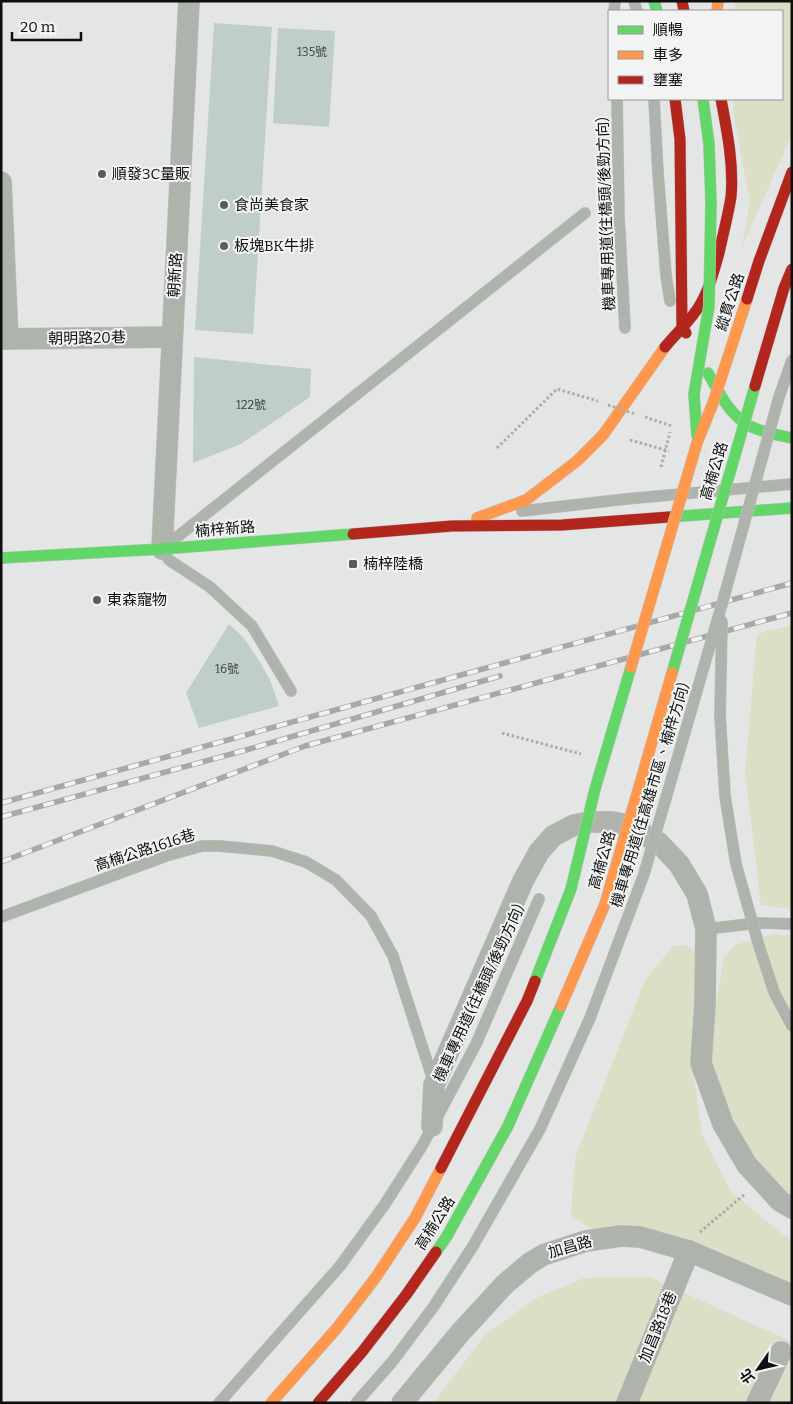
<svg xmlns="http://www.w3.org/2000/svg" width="793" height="1404" viewBox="0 0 793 1404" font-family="Bitter,'Noto Sans TC',serif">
  <rect width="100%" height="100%" fill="#e4e6e5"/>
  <g fill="#dbdfc6">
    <polygon points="736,1 792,1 792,135 742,247 750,201 734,118 733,99 782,99 782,11 734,11"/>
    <polygon points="792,625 792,909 761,905 745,772 757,634"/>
    <polygon points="772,934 792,935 792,1198 780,1192 731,1122 712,1071 711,1034 724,957 735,945"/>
    <polygon points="685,945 696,952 694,1078 702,1134 730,1190 778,1231 792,1239 792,1283 725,1254 645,1230 606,1227 589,1228 571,1215 575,1158 645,980 673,946"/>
    <polygon points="650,1277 792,1342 792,1403 433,1403 485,1335 536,1298 584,1278"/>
  </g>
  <g fill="#bfcecb">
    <polygon points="214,23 272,27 253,334 195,330"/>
    <polygon points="278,28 335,31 329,127 273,123"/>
    <polygon points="194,357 311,369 310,397 241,444 193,463"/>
    <polygon points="229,624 244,638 260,662 271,682 279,706 199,728 186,693"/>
  </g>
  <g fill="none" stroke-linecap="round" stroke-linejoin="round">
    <g stroke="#c2c4c3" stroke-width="12">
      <g id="lane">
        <polyline points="634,1 637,11"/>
        <polyline points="614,11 615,1"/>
        <polyline points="617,99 619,217 625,328"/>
        <polyline points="654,99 658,173 666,275 670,301"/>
        <polyline points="522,511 626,499 792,484"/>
        <polyline points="291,691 252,626 210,587 169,560 162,549 585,213"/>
        <polyline points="1,917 166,856 202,846 220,846 272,851 306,862 336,880 371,916 393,956 434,1083"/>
        <polyline points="706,929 758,923 792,924"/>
        <polyline points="219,1403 340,1266 385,1204 422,1146 476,1044 539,899"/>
      </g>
    </g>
    <g stroke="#c2c4c3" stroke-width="22">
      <g id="street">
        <polyline points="1,182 8,339"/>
        <polyline points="1,339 172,337"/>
        <polyline points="162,549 189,1"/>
        <polyline points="432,1126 434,1085 523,881 539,852 553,836 574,825 589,822 612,822 628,825 659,843 679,864 697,894 706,929 705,1003 701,1063 723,1124 747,1165 780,1201 792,1208"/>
        <polyline points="402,1403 460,1333 505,1284 530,1263 543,1255 586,1241 621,1236 640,1237 689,1251 792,1295"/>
        <polyline points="627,1403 689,1251"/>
        <polyline points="757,1403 781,1352"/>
      </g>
    </g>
    <g stroke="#c2c4c3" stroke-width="12">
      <g id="fast">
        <polyline points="654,1 657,11"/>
        <path d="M708,373C718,391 730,416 750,426C763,433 778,435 792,438"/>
        <polyline points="669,517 792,508"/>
        <polyline points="1,558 162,549 353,534"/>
      </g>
    </g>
    <g stroke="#c2c4c3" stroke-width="12">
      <g id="slow">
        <polyline points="717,11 718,1"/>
        <polyline points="477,518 526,500 577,461 603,435 665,347"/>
      </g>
    </g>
    <g stroke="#c2c4c3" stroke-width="12">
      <g id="jam">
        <polyline points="682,1 684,11"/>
        <polyline points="675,99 680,139 682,327 686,333"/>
        <path d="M665,347C677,332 692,320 701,303C710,288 714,270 719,253C723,234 728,216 731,197C734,165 727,131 721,99"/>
        <polyline points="353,534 452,526 562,525 669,517"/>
      </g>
    </g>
    <g stroke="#a9ada9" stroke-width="3" stroke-dasharray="2.5 2.5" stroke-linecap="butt">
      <polyline points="645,417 672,426"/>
      <polyline points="630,440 669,451"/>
      <polyline points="497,448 557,389 598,401"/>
      <polyline points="502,733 581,754"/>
      <polyline points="700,1232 745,1194"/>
    </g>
    <use href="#lane" stroke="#aeb3ac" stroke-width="11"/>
    <use href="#street" stroke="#aeb3ac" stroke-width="21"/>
    <use href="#fast" stroke="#63d668" stroke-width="11"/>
    <use href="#slow" stroke="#ff974d" stroke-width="11"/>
    <use href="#jam" stroke="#b3261e" stroke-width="11"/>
    <g stroke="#a6a9a5" stroke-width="5.5">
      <g id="rail">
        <polyline points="1,803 792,583"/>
        <polyline points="1,817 246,750 500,676"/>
        <polyline points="1,862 305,746 792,613"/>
      </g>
    </g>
    <use href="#rail" stroke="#f1f4f2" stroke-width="4" stroke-dasharray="11" stroke-linecap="butt"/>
    <g stroke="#c2c4c3" stroke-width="12" stroke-linecap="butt">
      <g id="lane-bridge">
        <polyline points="722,621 720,715 725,796 736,864 759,946 774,992 792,1026"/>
        <polyline points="356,1403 392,1362 434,1306 473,1246 540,1129 590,1018 644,874 722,604 779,397 792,360"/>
      </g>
    </g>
    <g stroke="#c2c4c3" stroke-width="12" stroke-linecap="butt">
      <g id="fast-bridge">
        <polyline points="697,436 694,394 709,306 711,203 709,144 703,99"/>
        <polyline points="672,673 755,386"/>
        <polyline points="535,981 571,889 595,789 631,667"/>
        <polyline points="436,1252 447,1236 508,1126 561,1006"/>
      </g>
    </g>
    <g stroke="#c2c4c3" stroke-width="12" stroke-linecap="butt">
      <g id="slow-bridge">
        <polyline points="631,667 697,443 713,403 747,299"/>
        <polyline points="561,1006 605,904 672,673"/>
        <polyline points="271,1403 337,1328 376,1277 415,1218 441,1168"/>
      </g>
    </g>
    <g stroke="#c2c4c3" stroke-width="12" stroke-linecap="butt">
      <g id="jam-bridge">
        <polyline points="747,299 759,261 792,172"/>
        <polyline points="755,386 784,288 792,269"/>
        <polyline points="441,1168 527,1001 535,981"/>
        <polyline points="318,1403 362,1352 406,1295 436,1252"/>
      </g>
    </g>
    <g stroke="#a9ada9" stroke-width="3" stroke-dasharray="2.5 2.5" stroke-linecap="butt">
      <polyline points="608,405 635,414"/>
      <polyline points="661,467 670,432"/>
    </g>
    <use href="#lane-bridge" stroke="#aeb3ac" stroke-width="11"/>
    <use href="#fast-bridge" stroke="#63d668" stroke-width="11"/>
    <use href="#slow-bridge" stroke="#ff974d" stroke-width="11"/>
    <use href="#jam-bridge" stroke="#b3261e" stroke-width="11"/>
  </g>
  <g fill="#595a59" stroke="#f1f4f2" stroke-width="2">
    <circle cx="102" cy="174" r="5"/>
    <circle cx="224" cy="205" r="5"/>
    <circle cx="224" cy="246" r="5"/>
    <rect x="348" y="559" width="10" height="10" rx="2.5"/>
    <circle cx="97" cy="600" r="5"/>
  </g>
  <g text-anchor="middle" stroke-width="4" stroke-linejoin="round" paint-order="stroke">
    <g font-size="12" fill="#3a3f3d">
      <text x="312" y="56">135號</text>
      <text x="251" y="409">122號</text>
      <text x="227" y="673">16號</text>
    </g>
    <g font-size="15" fill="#0e0f0e" stroke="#f1f4f2" text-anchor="start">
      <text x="112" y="179">順發3C量販</text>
      <text x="234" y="210">食尚美食家</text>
      <text x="234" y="251">板塊BK牛排</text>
      <text x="363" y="569">楠梓陸橋</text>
      <text x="107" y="605">東森寵物</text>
    </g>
    <g font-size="15" fill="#0e0f0e" stroke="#f1f4f2">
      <text transform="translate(606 214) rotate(-92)" y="5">機車專用道(往橋頭/後勁方向)</text>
      <text transform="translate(175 275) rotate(-87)" y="5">朝新路</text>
      <text transform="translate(730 302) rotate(-72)" y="5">縱貫公路</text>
      <text transform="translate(87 338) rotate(-1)" y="5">朝明路20巷</text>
      <text transform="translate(714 471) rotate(-73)" y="5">高楠公路</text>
      <text transform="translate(225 529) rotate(-5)" y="5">楠梓新路</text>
      <text transform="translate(650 795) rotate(-73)" y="5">機車專用道(往高雄市區、楠梓方向)</text>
      <text transform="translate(145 850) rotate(-18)" y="5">高楠公路1616巷</text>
      <text transform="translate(602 860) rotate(-74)" y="5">高楠公路</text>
      <text transform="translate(479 993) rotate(-65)" y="5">機車專用道(往橋頭/後勁方向)</text>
      <text transform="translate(435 1223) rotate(-58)" y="5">高楠公路</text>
      <text transform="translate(570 1247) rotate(-16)" y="5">加昌路</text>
      <text transform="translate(658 1327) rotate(-68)" y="5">加昌路18巷</text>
    </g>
  </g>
  <rect width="793" height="1404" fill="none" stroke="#0e0f0e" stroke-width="5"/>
  <rect x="608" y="10" width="175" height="90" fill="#f1f4f2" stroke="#969897"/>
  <rect x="618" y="26" width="25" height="8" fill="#63d668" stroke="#969897"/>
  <text x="653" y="35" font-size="15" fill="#0e0f0e">順暢</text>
  <rect x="618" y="51" width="25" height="8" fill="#ff974d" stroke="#969897"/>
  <text x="653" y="60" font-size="15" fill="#0e0f0e">車多</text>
  <rect x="618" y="76" width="25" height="8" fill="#b3261e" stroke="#969897"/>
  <text x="653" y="85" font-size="15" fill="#0e0f0e">壅塞</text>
  <g transform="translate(758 1369) rotate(236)" stroke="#f1f4f2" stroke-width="4" paint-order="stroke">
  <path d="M0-4L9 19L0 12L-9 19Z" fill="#0e0f0e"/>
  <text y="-8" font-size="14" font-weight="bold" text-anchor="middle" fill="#0e0f0e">北</text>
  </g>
  <path d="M12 32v8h69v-8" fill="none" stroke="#0e0f0e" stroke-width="2.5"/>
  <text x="20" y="32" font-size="15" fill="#0e0f0e" stroke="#f1f4f2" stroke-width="4" paint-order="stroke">20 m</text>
</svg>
